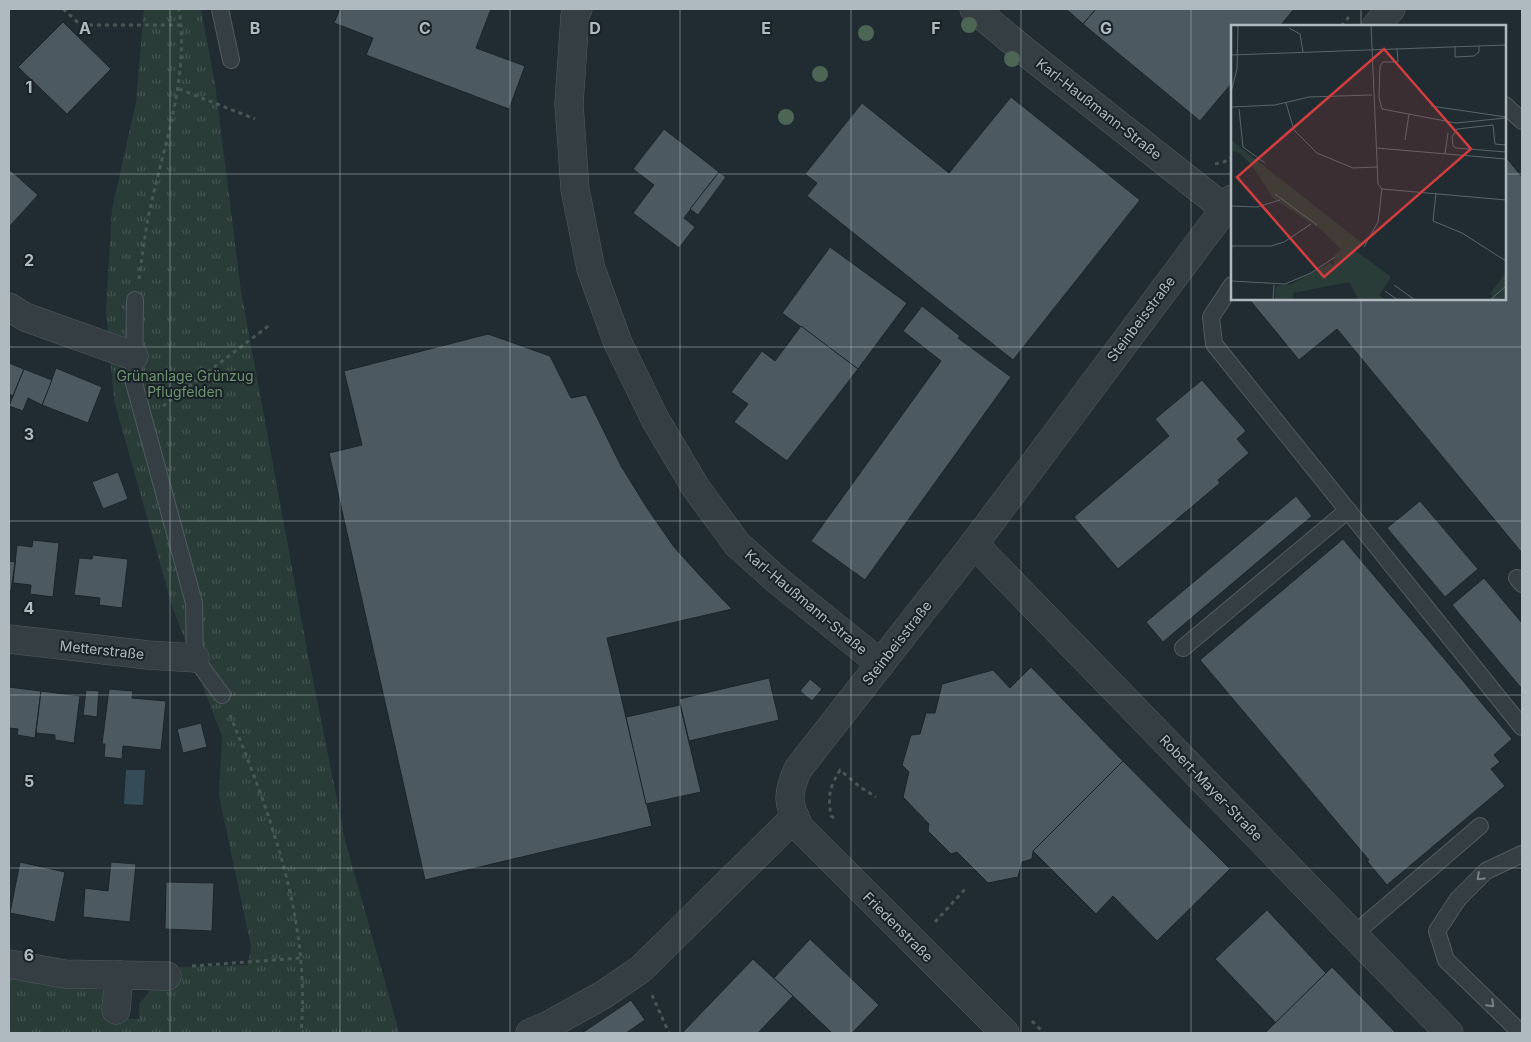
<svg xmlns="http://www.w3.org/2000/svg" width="1531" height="1042" viewBox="0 0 1531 1042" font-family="Inter,sans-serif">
  <defs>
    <pattern id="park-tufts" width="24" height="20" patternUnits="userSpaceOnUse" patternTransform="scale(1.25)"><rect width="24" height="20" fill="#2a3c37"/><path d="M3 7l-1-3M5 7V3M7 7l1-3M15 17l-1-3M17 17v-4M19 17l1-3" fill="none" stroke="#465652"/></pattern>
  </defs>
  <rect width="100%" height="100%" fill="#212c32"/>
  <polygon fill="url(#park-tufts)" points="144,9 201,9 215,84 241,291 308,655 345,840 399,1032 393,1033 9,1033 9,974 104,991 105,1018 139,1019 139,1004 151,990 179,985 180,967 248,965 251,946 219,796 222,736 172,606 114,400 106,310 112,209 136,102"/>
  <polygon fill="#364b58" points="126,770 145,770 143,805 124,804"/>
  <g fill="#4c5961" stroke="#1b242a">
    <polygon points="340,9 491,9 476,48 525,66 509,109 366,55 373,38 334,23"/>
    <polygon points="1066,9 1096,9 1083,24"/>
    <polygon points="1096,9 1294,9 1280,26 1232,26 1232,83 1200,121 1083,24"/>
    <polygon points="63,22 111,69 67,114 18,67"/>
    <polygon points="1011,97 1140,200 1013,360 807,196 817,183 805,174 862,103 949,173"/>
    <polygon points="664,129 719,172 684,218 695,227 679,248 633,213 654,185 633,169"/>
    <polygon points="1505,156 1522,177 1522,553 1337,329 1299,360 1249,299 1505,299"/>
    <polygon points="9,169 38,195 9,227"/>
    <polygon points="719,172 726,177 698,215 690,209"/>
    <polygon points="830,247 907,303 858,369 782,313"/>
    <polygon points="922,306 960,336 958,338 1011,377 865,580 811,541 941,361 903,331"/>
    <polygon points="801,326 858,369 787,461 734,422 748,404 731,392 762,351 775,361"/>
    <polygon points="488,334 550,356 571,398 586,395 621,466 647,508 674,547 703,579 732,609 607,638 652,826 425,880 329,453 362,445 344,371"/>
    <polygon points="9,363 24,369 13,396 9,394"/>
    <polygon points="56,368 102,387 88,423 42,405"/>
    <polygon points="24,369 52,380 42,405 28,398 23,411 9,406"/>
    <polygon points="1202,380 1246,431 1237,439 1249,453 1218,480 1220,483 1118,569 1074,517 1169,436 1155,419"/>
    <polygon points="118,472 128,499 103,509 92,482"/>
    <polygon points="1296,496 1312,516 1163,642 1146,622"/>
    <polygon points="1420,501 1478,569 1445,597 1387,528"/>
    <polygon points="1343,539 1512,739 1494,755 1500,762 1491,769 1505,786 1387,885 1367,861 1369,860 1200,660"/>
    <polygon points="33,540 59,543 53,597 30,594 31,585 13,583 17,545 32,547"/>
    <polygon points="93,555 128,559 122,608 99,605 100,598 74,595 79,558 92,559"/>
    <polygon points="9,561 15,562 11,591 9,591"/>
    <polygon points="1484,578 1522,623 1522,689 1452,605"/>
    <polygon points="1031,667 1123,761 1033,851 1032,859 1022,862 1018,877 988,883 957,852 951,854 928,831 929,824 903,797 909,772 902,765 911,735 920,734 926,713 935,713 942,684 993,670 1010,688"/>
    <polygon points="769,678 779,720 689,741 679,699"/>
    <polygon points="810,679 822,689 812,701 800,691"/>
    <polygon points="9,687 41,691 35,738 17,735 18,729 9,728"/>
    <polygon points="109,689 133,691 132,698 166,701 161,750 123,746 122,759 104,757 105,744 102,744"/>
    <polygon points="86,690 99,691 97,717 83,715"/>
    <polygon points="41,691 80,696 74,743 55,740 55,735 36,733"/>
    <polygon points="680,705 701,792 646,804 626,717"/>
    <polygon points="201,723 207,747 183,753 177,729"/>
    <polygon points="1123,761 1230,869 1157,941 1113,896 1096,914 1033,851"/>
    <polygon points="20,862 65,872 55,922 10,913"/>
    <polygon points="111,862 136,864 130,922 83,917 85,888 108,891"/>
    <polygon points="166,882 214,883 212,931 165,929"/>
    <polygon points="1267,910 1326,973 1276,1023 1215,959"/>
    <polygon points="810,939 879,1005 852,1033 832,1033 774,978"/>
    <polygon points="753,959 793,996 758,1033 682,1033"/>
    <polygon points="1332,967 1396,1033 1265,1033 1326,973"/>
    <polygon points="631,1000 645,1020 626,1033 582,1033"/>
  </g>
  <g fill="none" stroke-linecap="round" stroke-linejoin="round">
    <g stroke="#515b61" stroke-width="18">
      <g id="lane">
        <polyline points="220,9 231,60"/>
        <polyline points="1505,105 1522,121"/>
        <polyline points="1232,285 1211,317 1214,344 1522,727"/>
        <polyline points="135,300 134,383 194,603 195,658 222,695"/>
        <polyline points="1517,578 1522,584"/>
        <polyline points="1183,648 1348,510"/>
        <polyline points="1353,935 1480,826"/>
        <polyline points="1521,1033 1446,960 1437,931 1458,899 1486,871 1522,854"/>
      </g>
    </g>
    <g stroke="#515b61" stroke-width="29">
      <g id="street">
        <polyline points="578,9 575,15 569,104 575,189 591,269 618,343 655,419 696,488 737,544 777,580 881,664"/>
        <polyline points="974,9 1027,53 1224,208"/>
        <polyline points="1376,26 1391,9"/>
        <polyline points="9,307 25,317 134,356"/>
        <polyline points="974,544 1449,1033"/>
        <polyline points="9,639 148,655 195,658"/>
        <polyline points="9,964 65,974 167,976"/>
        <polyline points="116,1010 119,975"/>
        <polyline points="530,1033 549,1025 603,995 641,969 795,817"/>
        <path d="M1005,1033L800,828C787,804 787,793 798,769L974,544L1232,199"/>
      </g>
    </g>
    <g stroke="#465755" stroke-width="3" stroke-dasharray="4 4" stroke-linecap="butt">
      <polyline points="63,9 81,25 182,25"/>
      <polyline points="1341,26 1349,17"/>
      <polyline points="179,89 255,119"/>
      <polyline points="1215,164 1224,162 1232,157"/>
      <path d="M139,279C143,251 146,223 153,196C167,135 189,72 179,9"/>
      <polyline points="163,406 271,324"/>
      <path d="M230,715C271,816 311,922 301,1033"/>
      <path d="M834,818L831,816C828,796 829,788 840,770L860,787L876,797"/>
      <polyline points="935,922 967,887"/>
      <polyline points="192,966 301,958"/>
      <polyline points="652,995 669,1033"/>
      <polyline points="1032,1021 1044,1033"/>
    </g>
    <use href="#lane" stroke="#343e43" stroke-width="16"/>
    <use href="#street" stroke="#343e43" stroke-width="28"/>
  </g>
  <g fill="#4c6554">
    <circle cx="969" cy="25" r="8"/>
    <circle cx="866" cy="33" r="8"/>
    <circle cx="1012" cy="59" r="8"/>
    <circle cx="820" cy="74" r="8"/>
    <circle cx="786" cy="117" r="8"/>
  </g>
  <defs><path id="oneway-chevron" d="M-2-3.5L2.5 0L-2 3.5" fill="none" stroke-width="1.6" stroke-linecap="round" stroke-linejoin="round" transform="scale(1.25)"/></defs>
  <g stroke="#778288">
    <use href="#oneway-chevron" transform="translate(1480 877) rotate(136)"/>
    <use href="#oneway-chevron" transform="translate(1491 1004) rotate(45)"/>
  </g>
  <path fill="none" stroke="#aeb9c0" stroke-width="1" stroke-opacity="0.55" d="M170,9V1033M340,9V1033M510,9V1033M680,9V1033M851,9V1033M1021,9V1033M1191,9V1033M1361,9V26M9,174H1232M1505,174H1522M1361,299V1033M9,347H1522M9,521H1522M9,695H1522M9,868H1522"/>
  <g text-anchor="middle" stroke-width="4" stroke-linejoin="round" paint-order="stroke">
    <g font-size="14" fill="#aeb9c0" stroke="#192227">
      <text transform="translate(1099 109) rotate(38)" y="5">Karl-Haußmann-Straße</text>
      <text transform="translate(1141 319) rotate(-53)" y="5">Steinbeisstraße</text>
      <text transform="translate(806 602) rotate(40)" y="5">Karl-Haußmann-Straße</text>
      <text transform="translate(897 643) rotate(-52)" y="5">Steinbeisstraße</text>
      <text transform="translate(102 650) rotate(6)" y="5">Metterstraße</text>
      <text transform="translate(1211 788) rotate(46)" y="5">Robert-Mayer-Straße</text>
      <text transform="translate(898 927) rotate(45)" y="5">Friedenstraße</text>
    </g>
    <g font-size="14" fill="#709370" stroke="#192227">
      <text x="185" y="381">Grünanlage Grünzug<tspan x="185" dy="16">Pflugfelden</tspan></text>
    </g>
  </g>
  <g transform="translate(1231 25)">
    <rect width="275" height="275" fill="#212c32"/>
    <path d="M275,247V272L260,275L262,272L259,269Z" fill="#2a3c37"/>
    <path d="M0,115L131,218L125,226L160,252L148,270L155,275H128L118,257L62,268V275H44L45,261L60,259L99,238L102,241L104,230L110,224L89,204L42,173L20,139L7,127L0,126Z" fill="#2a3c37"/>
    <path fill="none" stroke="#59646b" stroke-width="1" d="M58,3L69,9L72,27M224,21V32L243,31L248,27V21M166,23L167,37H152L149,41L148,72L151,84L225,98L275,93M0,30L275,20M0,67L6,44L7,0M55,78L63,105L86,128L122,143L146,142M200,81L275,92M0,82L44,80L78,72L141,70M8,84L12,122L34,138M174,115L178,89M275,120L264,119L262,100L226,104L221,112L222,121L225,123L275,127M145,123L275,134M214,129L217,108M151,164L275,175M205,168L202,196L231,208L275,236M44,169L86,200M0,181L26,182L49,175M133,222L147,197L151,164L147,159L140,0M0,229L1,221H40L53,217L80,199M0,256L54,259L80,248L104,232M163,260L184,275M154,266L167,275M42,275L43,260M259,275L275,261"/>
    <path fill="#d03e3f" fill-opacity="0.15" stroke="#d03e3f" stroke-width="2.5" d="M153,24L240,124L93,252L6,152Z"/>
    <rect width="275" height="275" fill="none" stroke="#aeb9c0" stroke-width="2.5"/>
  </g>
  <g font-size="16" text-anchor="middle" font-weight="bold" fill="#aeb9c0" stroke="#192227" stroke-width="4" stroke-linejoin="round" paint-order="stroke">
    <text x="85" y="34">A</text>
    <text x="255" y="34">B</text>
    <text x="425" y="34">C</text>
    <text x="595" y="34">D</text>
    <text x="766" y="34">E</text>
    <text x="936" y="34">F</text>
    <text x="1106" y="34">G</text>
    <text x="29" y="93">1</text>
    <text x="29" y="266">2</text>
    <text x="29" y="440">3</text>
    <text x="29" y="614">4</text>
    <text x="29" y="787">5</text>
    <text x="29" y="961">6</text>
  </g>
  <rect width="1531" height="1042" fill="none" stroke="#aeb9c0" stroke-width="20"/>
</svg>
